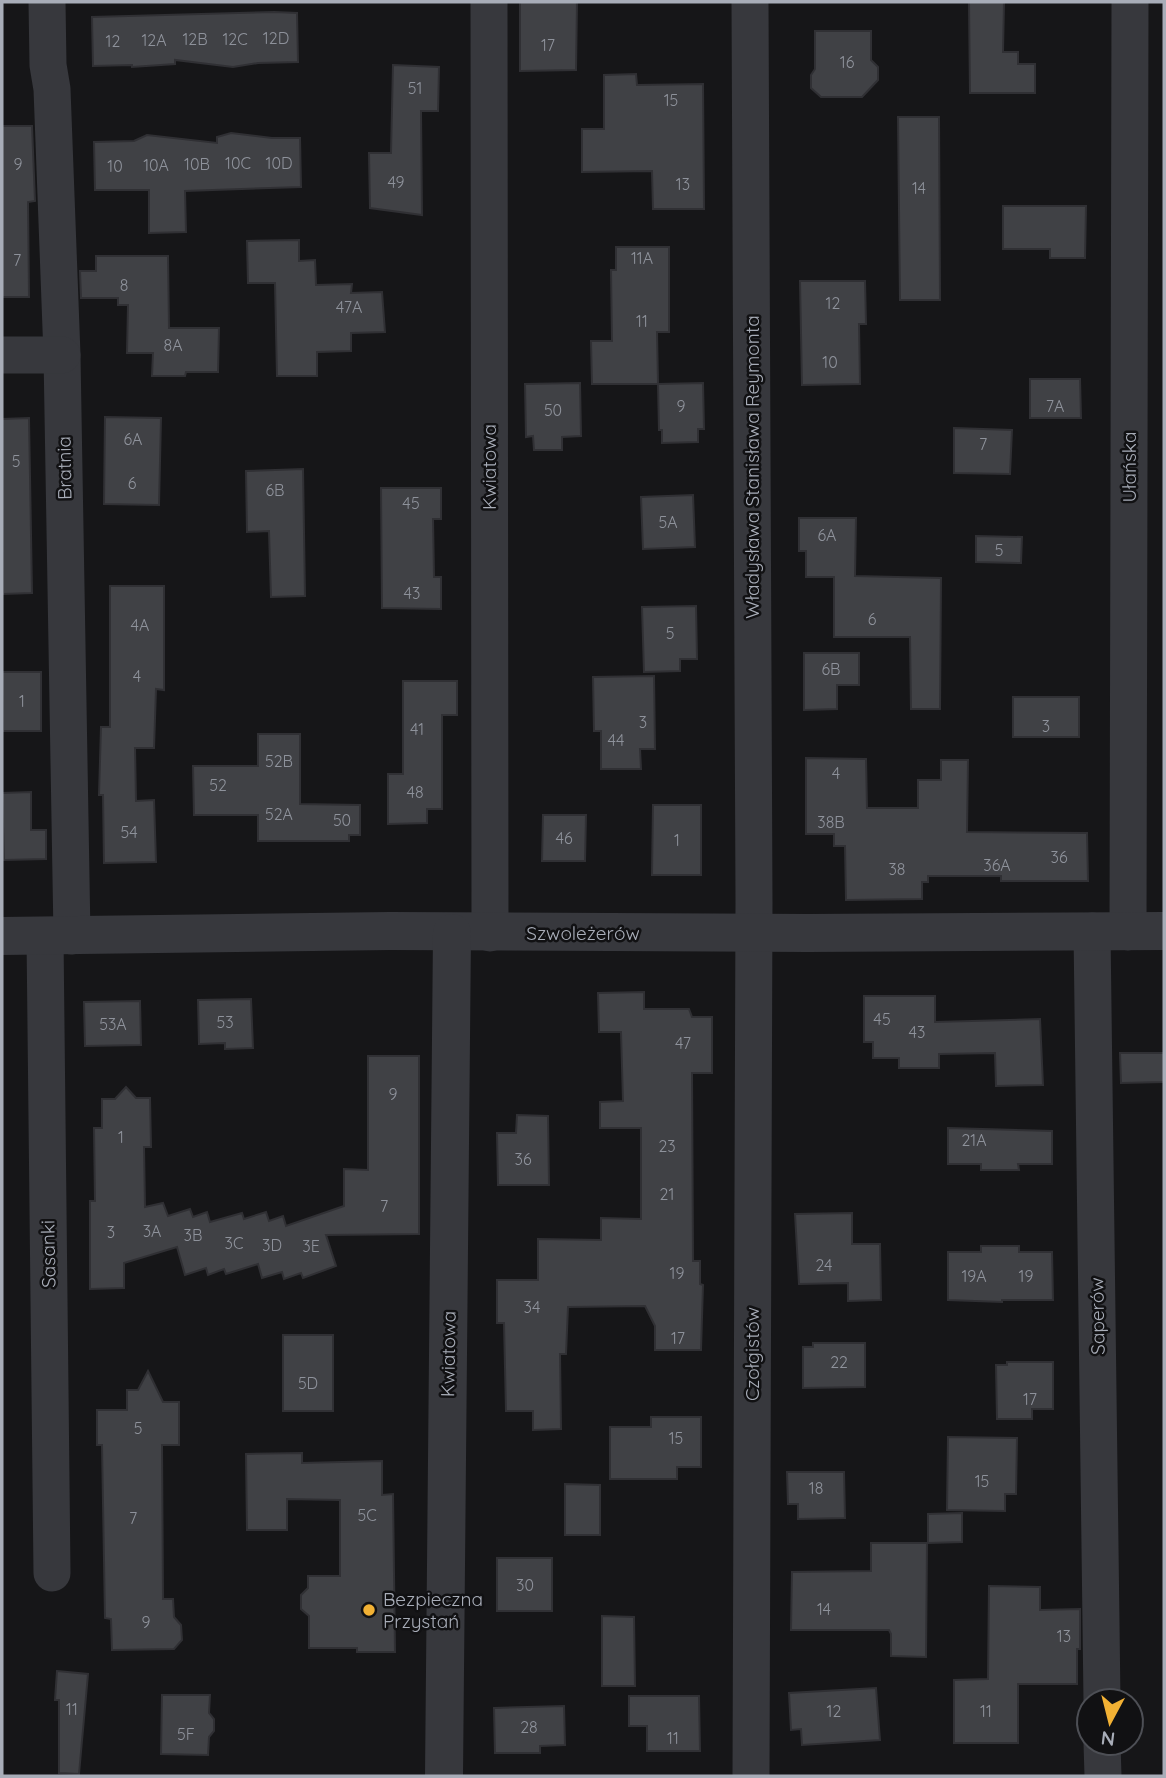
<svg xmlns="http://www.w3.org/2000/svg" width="1166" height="1778" viewBox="0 0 1166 1778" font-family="Quicksand,sans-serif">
  <rect width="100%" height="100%" fill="#161618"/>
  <g fill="#404145" stroke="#303034" stroke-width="2">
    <polygon points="520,2 577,2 576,70 520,71"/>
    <polygon points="969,2 1004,2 1003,52 1018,52 1018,64 1035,64 1035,93 970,93"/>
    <polygon points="274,12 297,13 298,62 258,63 233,67 175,60 175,64 132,67 132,65 93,66 92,17"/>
    <polygon points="815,31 871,31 871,60 878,67 878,80 862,97 821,97 811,88 811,75 815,69"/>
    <polygon points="393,65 439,67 438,111 421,111 422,215 370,208 369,153 391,153"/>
    <polygon points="636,74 637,85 703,84 704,209 653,209 652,171 582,172 582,129 604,129 604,75"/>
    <polygon points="898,117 939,117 940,300 900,300"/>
    <polygon points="2,126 32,126 35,201 28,202 29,297 2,297"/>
    <polygon points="231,133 272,138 300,138 301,187 185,191 186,232 149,233 149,190 95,190 94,142 134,141 147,135 217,143 217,137"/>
    <polygon points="1003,206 1086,206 1085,258 1050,258 1050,249 1003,249"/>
    <polygon points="299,240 299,261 315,260 316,285 352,284 351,293 382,292 385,332 351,333 351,351 317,352 317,376 277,376 275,283 248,283 247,241"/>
    <polygon points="616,247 669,247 669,332 657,332 658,384 592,384 591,341 612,341 611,270 616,270"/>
    <polygon points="96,256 168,256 169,328 219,328 218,372 186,372 185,376 152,376 153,353 127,353 128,305 118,305 118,298 81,298 80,271 96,271"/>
    <polygon points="800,281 865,281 866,324 859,324 860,384 802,385"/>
    <polygon points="1030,379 1080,379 1081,418 1030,418"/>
    <polygon points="580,383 581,436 562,437 562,450 534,450 533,436 526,437 525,384"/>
    <polygon points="703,383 704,429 698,429 698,442 662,443 662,430 659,430 658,384"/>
    <polygon points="105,417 161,418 159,505 104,504"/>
    <polygon points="29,418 32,593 3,594 2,419"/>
    <polygon points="954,428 1012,430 1010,474 954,473"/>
    <polygon points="303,469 305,596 271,597 269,531 247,532 246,471"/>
    <polygon points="381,488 441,488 441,519 433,519 434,577 441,577 441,609 382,608"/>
    <polygon points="693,495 695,547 643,549 641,497"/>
    <polygon points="799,518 856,518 855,576 941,578 940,709 911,709 910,637 834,637 834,577 806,577 806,551 799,551"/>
    <polygon points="976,536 1022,537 1021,563 976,562"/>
    <polygon points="110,586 164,586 164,690 156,689 154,748 135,748 136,801 154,800 156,862 104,863 103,795 99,795 101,727 110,727"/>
    <polygon points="696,606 697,659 680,659 680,671 644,672 642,607"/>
    <polygon points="804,653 859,653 859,685 837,685 837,709 804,710"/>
    <polygon points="2,672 41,672 41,731 3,731"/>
    <polygon points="654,676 655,749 640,749 641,769 601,769 601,731 594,731 593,677"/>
    <polygon points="403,681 457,681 457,715 442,715 442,809 427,809 427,823 388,824 388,774 403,774"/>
    <rect x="1013" y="697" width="66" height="40"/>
    <polygon points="258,734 300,734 300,804 360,805 360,835 349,835 349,841 258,841 258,815 194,815 193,766 258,766"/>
    <polygon points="806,758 866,759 867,808 918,808 918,780 941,780 941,760 968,760 967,832 1087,833 1088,881 1001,881 1001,876 928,876 928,882 922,882 922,899 846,900 845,846 834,846 834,834 806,834"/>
    <polygon points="31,792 31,830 46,830 46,859 4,860 2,793"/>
    <polygon points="653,805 701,805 701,875 652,875"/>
    <polygon points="543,815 586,815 585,861 542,861"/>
    <polygon points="644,992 644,1009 689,1009 692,1017 712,1017 712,1073 692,1073 693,1261 700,1261 700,1284 703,1285 701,1350 655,1350 655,1326 645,1306 568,1307 566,1354 560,1354 561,1429 533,1430 533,1411 506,1411 504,1323 497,1323 497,1280 538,1280 538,1239 601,1240 601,1218 641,1219 641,1128 600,1128 600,1102 623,1101 621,1032 599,1032 598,993"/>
    <polygon points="864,996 935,996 935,1022 1040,1019 1043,1085 996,1086 995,1053 939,1054 939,1068 899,1068 899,1058 873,1058 873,1042 864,1042"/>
    <polygon points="251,999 253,1048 225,1049 225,1043 199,1044 198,1000"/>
    <polygon points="140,1001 141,1045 85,1046 84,1002"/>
    <polygon points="1120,1053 1164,1053 1164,1082 1121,1083"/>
    <polygon points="368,1056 419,1056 419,1234 326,1235 336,1266 303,1278 301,1273 284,1279 282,1272 262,1278 258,1264 226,1274 224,1269 208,1275 206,1268 185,1275 177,1247 124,1263 124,1288 90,1289 90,1201 95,1201 94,1128 102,1128 102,1099 115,1099 126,1087 136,1098 150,1098 151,1147 144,1147 145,1207 163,1203 168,1216 190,1209 193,1217 207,1212 210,1222 242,1213 244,1219 266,1212 269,1221 283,1216 286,1226 344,1206 344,1169 368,1170"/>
    <polygon points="517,1115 548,1116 549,1185 498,1185 497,1133 516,1133"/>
    <polygon points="948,1128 1052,1131 1052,1164 1018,1164 1019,1170 981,1170 981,1164 948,1164"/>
    <polygon points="852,1213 852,1244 880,1244 881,1300 848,1301 848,1283 799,1284 795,1214"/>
    <polygon points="981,1246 1019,1246 1019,1252 1052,1252 1053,1300 1002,1300 1002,1302 948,1300 948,1252 981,1252"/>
    <rect x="283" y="1335" width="50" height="76"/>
    <polygon points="813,1343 865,1343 865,1387 803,1388 803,1347 813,1347"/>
    <polygon points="1007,1362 1053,1362 1053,1409 1032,1409 1032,1419 997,1419 996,1365 1007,1365"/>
    <polygon points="148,1371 163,1402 179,1402 179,1445 162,1445 163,1599 173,1599 174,1617 181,1625 182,1640 174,1649 112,1650 111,1619 105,1618 102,1445 97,1445 97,1410 127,1410 127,1390 138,1390"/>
    <polygon points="651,1417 701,1417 701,1467 677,1467 677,1479 610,1479 610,1427 651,1427"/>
    <polygon points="948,1437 1017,1438 1016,1494 1005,1494 1005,1511 947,1510"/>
    <polygon points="302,1453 302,1463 382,1461 382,1495 393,1494 395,1652 357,1652 357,1648 309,1648 309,1616 301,1609 301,1595 308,1588 308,1576 340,1576 340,1500 287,1499 287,1530 247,1530 246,1454"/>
    <polygon points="787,1472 844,1472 845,1518 798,1519 798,1504 788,1504"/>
    <polygon points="565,1484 600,1485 600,1535 565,1535"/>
    <polygon points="962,1513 962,1542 928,1543 928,1514"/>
    <polygon points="871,1543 927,1543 926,1657 891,1656 891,1634 889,1630 791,1630 792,1572 871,1571"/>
    <rect x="497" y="1558" width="55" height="53"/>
    <polygon points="989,1586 1040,1587 1040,1610 1080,1609 1080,1649 1077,1649 1077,1684 1018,1684 1018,1743 954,1743 954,1680 988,1679"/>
    <polygon points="602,1616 634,1617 635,1686 602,1686"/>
    <polygon points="57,1671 88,1674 79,1774 59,1773 59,1700 55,1700"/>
    <polygon points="876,1688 880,1740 802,1745 801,1729 791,1730 789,1693"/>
    <polygon points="162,1695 210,1695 209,1713 214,1719 214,1731 209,1737 208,1755 161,1754"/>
    <polygon points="629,1696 699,1696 700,1751 647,1751 647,1726 629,1726"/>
    <polygon points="564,1706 565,1745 540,1746 540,1753 495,1753 494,1708"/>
  </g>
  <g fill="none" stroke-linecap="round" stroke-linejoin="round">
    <g stroke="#37383d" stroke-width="37">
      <polyline points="47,2 48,65 52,89 62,355 72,936"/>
      <polyline points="489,2 490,933"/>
      <polyline points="750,2 754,902 751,1776"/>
      <polyline points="2,355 62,355"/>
      <polyline points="1092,931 1102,1701"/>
      <polyline points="1128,932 1130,2"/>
      <polyline points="45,936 52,1573"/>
      <polyline points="1102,1743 1103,1776"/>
    </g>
    <g stroke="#37383d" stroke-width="38">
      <polyline points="2,936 390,931 808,933 1164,931"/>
      <polyline points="444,1776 452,933"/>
    </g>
  </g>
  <circle fill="#f2b134" stroke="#111113" stroke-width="2.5" cx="369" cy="1610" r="7"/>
  <g text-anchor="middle" stroke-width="5" stroke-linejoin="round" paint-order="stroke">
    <g font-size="16" fill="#8e929b">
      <text x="276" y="44">12D</text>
      <text x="195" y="45">12B</text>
      <text x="235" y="45">12C</text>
      <text x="154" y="46">12A</text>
      <text x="113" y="47">12</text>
      <text x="548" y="51">17</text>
      <text x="847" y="68">16</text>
      <text x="415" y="94">51</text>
      <text x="671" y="106">15</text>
      <text x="238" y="169">10C</text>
      <text x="279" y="169">10D</text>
      <text x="18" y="170">9</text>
      <text x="197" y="170">10B</text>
      <text x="156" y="171">10A</text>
      <text x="115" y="172">10</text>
      <text x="396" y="188">49</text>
      <text x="683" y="190">13</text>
      <text x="919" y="194">14</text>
      <text x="642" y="264">11A</text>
      <text x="17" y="266">7</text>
      <text x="124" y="291">8</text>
      <text x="833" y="309">12</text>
      <text x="349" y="313">47A</text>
      <text x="642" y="327">11</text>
      <text x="173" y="351">8A</text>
      <text x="830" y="368">10</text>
      <text x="681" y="412">9</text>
      <text x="1055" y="412">7A</text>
      <text x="553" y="416">50</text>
      <text x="133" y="445">6A</text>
      <text x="983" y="450">7</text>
      <text x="16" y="467">5</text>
      <text x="132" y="489">6</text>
      <text x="275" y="496">6B</text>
      <text x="411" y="509">45</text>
      <text x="668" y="528">5A</text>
      <text x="827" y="541">6A</text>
      <text x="999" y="556">5</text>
      <text x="412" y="599">43</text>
      <text x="872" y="625">6</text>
      <text x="140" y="631">4A</text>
      <text x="670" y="639">5</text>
      <text x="831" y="675">6B</text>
      <text x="137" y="682">4</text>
      <text x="22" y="707">1</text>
      <text x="643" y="728">3</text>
      <text x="1046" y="732">3</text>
      <text x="417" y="735">41</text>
      <text x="616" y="746">44</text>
      <text x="279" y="767">52B</text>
      <text x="836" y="779">4</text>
      <text x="218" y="791">52</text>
      <text x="415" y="798">48</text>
      <text x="279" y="820">52A</text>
      <text x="342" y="826">50</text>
      <text x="831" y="828">38B</text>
      <text x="129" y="838">54</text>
      <text x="564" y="844">46</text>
      <text x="677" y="846">1</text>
      <text x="1059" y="863">36</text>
      <text x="997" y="871">36A</text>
      <text x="897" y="875">38</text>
      <text x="882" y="1025">45</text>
      <text x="225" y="1028">53</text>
      <text x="113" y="1030">53A</text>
      <text x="917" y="1038">43</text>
      <text x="683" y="1049">47</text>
      <text x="393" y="1100">9</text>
      <text x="121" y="1143">1</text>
      <text x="974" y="1146">21A</text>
      <text x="667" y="1152">23</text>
      <text x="523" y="1165">36</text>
      <text x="667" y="1200">21</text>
      <text x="384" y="1212">7</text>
      <text x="152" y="1237">3A</text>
      <text x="111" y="1238">3</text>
      <text x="193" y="1241">3B</text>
      <text x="234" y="1249">3C</text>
      <text x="272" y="1251">3D</text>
      <text x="311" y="1252">3E</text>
      <text x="824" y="1271">24</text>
      <text x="677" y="1279">19</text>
      <text x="974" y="1282">19A</text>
      <text x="1026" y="1282">19</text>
      <text x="532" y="1313">34</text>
      <text x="678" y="1344">17</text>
      <text x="839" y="1368">22</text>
      <text x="308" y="1389">5D</text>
      <text x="1030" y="1405">17</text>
      <text x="138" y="1434">5</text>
      <text x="676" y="1444">15</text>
      <text x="982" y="1487">15</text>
      <text x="816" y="1494">18</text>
      <text x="367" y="1521">5C</text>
      <text x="133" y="1524">7</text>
      <text x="525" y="1591">30</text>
      <text x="824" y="1615">14</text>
      <text x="146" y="1628">9</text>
      <text x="1064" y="1642">13</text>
      <text x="72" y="1715">11</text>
      <text x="834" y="1717">12</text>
      <text x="986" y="1717">11</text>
      <text x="529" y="1733">28</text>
      <text x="186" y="1740">5F</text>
      <text x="673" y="1744">11</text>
    </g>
    <g font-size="19" fill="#a8adb8" stroke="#111113">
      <text transform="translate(489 467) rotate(-90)" y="7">Kwiatowa</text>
      <text transform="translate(752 467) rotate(-90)" y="7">Władysława Stanisława Reymonta</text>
      <text transform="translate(1129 467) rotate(-90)" y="7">Ułańska</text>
      <text transform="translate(64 468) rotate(-91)" y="7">Bratnia</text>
      <text x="583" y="940">Szwoleżerów</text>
      <text transform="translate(48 1254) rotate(-91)" y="7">Sasanki</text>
      <text transform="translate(1097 1316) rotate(-91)" y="7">Saperów</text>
      <text transform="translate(448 1354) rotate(-89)" y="7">Kwiatowa</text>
      <text transform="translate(752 1354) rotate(-90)" y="7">Czołgistów</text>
    </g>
    <g font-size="19" fill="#a8adb8" stroke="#111113" text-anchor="start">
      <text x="383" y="1606">Bezpieczna<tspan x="383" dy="22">Przystań</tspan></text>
    </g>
  </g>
  <rect width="1166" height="1778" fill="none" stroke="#a8adb8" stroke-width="7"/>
  <g transform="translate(1110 1722) rotate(187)"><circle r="33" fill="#111113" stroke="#4d4f55" stroke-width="2"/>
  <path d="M0-5L12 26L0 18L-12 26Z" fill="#f2b134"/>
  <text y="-10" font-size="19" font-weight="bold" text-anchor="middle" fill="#a8adb8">N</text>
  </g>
</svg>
